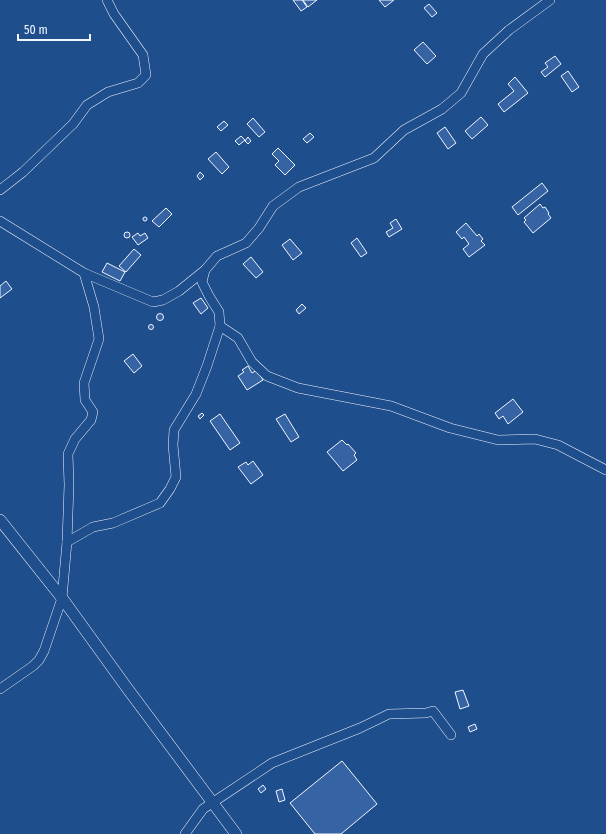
<svg xmlns="http://www.w3.org/2000/svg" width="606" height="834" viewBox="0 0 606 834" font-family="'Fira Sans Condensed',sans-serif">
  <rect width="100%" height="100%" fill="#1f4e8c"/>
  <g fill="#3563a3" stroke="#f2f6ff">
    <polygon points="293,0 302,0 307,7 301,11"/>
    <polygon points="303,0 317,0 308,7"/>
    <polygon points="379,0 394,0 385,7"/>
    <polygon points="429,4 437,13 432,17 424,8"/>
    <polygon points="423,42 436,56 427,64 414,50"/>
    <polygon points="555,56 561,64 545,77 541,72 548,67 545,63"/>
    <polygon points="568,71 579,87 572,92 561,76"/>
    <polygon points="515,77 528,93 504,112 498,104 514,91 508,84"/>
    <polygon points="481,117 488,125 472,139 465,131"/>
    <polygon points="253,118 265,132 259,137 247,124"/>
    <polygon points="224,121 228,125 221,131 217,127"/>
    <polygon points="445,127 456,143 448,149 437,133"/>
    <polygon points="310,133 314,137 307,143 303,139"/>
    <polygon points="241,136 245,140 239,145 235,141"/>
    <polygon points="248,137 251,141 248,144 245,141"/>
    <polygon points="278,148 295,165 285,175 275,165 279,161 272,154"/>
    <polygon points="216,152 229,167 222,174 208,159"/>
    <polygon points="200,172 204,176 200,180 197,176"/>
    <polygon points="542,183 548,191 518,215 512,207"/>
    <polygon points="540,204 543,208 545,207 549,213 548,214 551,218 533,233 524,222 526,220 524,218"/>
    <polygon points="166,208 172,214 159,227 152,221"/>
    <circle cx="145" cy="219" r="2"/>
    <polygon points="396,219 402,229 389,237 386,232 393,228 390,223"/>
    <polygon points="466,223 477,236 479,234 483,239 481,241 485,245 469,257 463,249 469,244 464,237 462,239 456,232"/>
    <circle cx="127" cy="235" r="3"/>
    <polygon points="138,233 140,236 145,233 148,238 138,245 132,237"/>
    <polygon points="357,238 367,253 361,257 351,243"/>
    <polygon points="290,239 302,253 293,260 282,245"/>
    <polygon points="134,249 141,255 126,272 119,266"/>
    <polygon points="251,257 263,272 256,278 243,264"/>
    <polygon points="107,263 125,272 120,281 102,272"/>
    <polygon points="6,281 12,289 0,298 0,286"/>
    <polygon points="201,298 208,308 201,314 193,303"/>
    <polygon points="302,304 306,308 299,314 296,310"/>
    <circle cx="160" cy="317" r="3.5"/>
    <circle cx="151" cy="327" r="2.5"/>
    <polygon points="133,354 142,366 134,373 124,361"/>
    <polygon points="248,366 252,373 257,370 263,380 247,390 238,376 244,372 242,370"/>
    <polygon points="513,399 523,412 508,424 503,416 499,419 495,413"/>
    <polygon points="202,413 204,415 200,419 198,416"/>
    <polygon points="220,414 240,443 230,450 210,421"/>
    <polygon points="285,414 299,437 291,442 276,419"/>
    <polygon points="342,440 347,445 348,444 356,453 354,455 357,460 343,471 327,452"/>
    <polygon points="253,461 263,475 251,484 238,467 246,462 248,465"/>
    <polygon points="463,690 469,706 460,709 455,692"/>
    <polygon points="475,724 477,729 470,732 468,727"/>
    <polygon points="342,761 377,804 341,834 315,834 290,803"/>
    <polygon points="263,785 266,789 261,793 258,789"/>
    <polygon points="282,789 285,800 279,802 276,791"/>
  </g>
  <g fill="none" stroke-linecap="round" stroke-linejoin="round">
    <g stroke="#f2f6ff" stroke-width="10">
      <g id="minor">
        <polyline points="0,190 23,172 73,124 87,105 108,92 138,83 146,75 143,55 114,14 107,0"/>
        <polyline points="0,221 84,273 153,302 163,300 179,291 205,270"/>
        <polyline points="220,326 238,338 252,362 267,376 298,388 391,406 450,428 498,440 535,439 558,445 606,470"/>
        <polyline points="67,542 69,485 68,454 75,439 91,420 93,412 85,400 84,383 99,339 94,307 84,273"/>
        <polyline points="0,689 33,666 39,660 44,651 62,598 67,542 93,527 113,523 160,503 170,489 176,477 173,445 174,430 196,394 207,366 220,326 219,312 209,296 202,282 205,270 217,256 246,243 259,228 273,206 299,187 374,158 404,130 442,109 461,93 483,54 509,30 550,0"/>
        <polyline points="185,834 203,809 272,763 360,728 389,714 426,713 433,711 451,735"/>
      </g>
    </g>
    <g stroke="#f2f6ff" stroke-width="12">
      <polyline id="tertiary" points="0,520 62,598 127,688 236,834"/>
    </g>
    <use href="#minor" stroke="#1f4e8c" stroke-width="9"/>
    <use href="#tertiary" stroke="#1f4e8c" stroke-width="11"/>
  </g>
  <path d="M18 34v6h72v-6" fill="none" stroke="#f2f6ff" stroke-width="2"/>
  <text x="24" y="34" font-size="12" fill="#f2f6ff" stroke="#1f4e8c" stroke-width="3" paint-order="stroke">50 m</text>
</svg>
